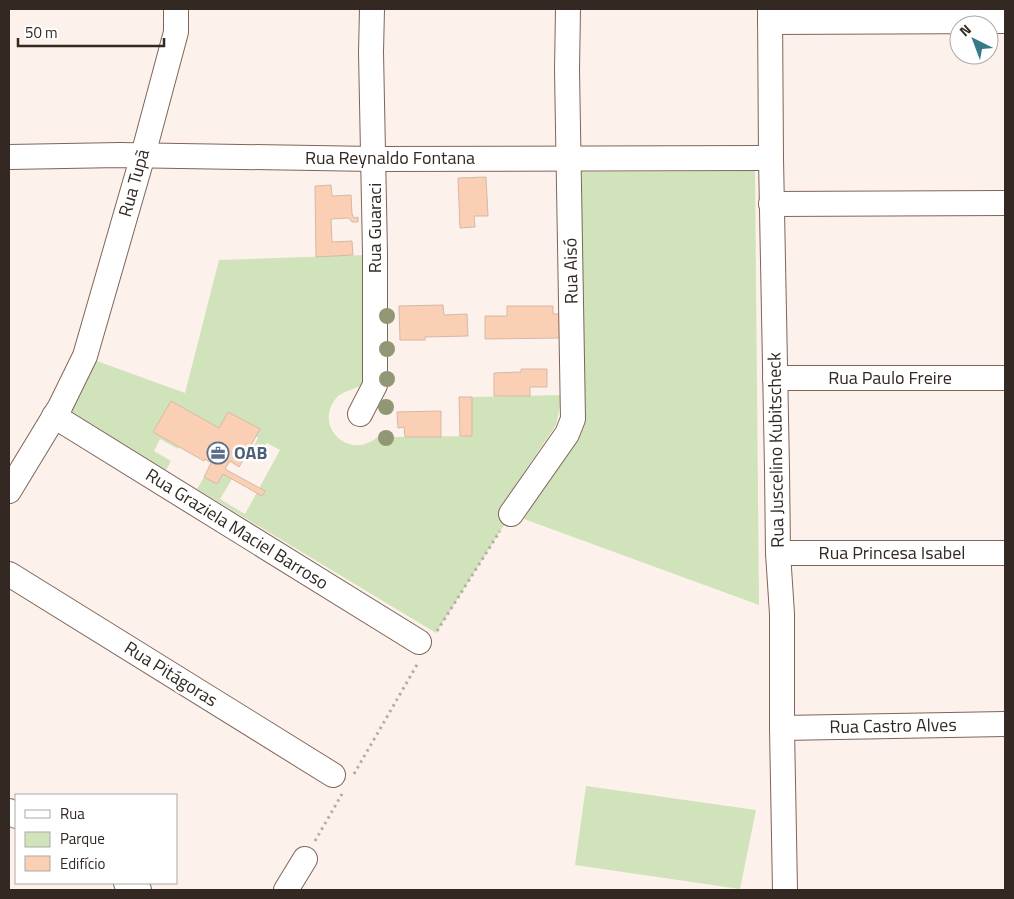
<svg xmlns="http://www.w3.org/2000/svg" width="1014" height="899" viewBox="0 0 1014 899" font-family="'Titillium Web',sans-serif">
  <rect width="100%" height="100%" fill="#fdf1eb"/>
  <g fill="#d1e3bb">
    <polygon points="755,171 759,605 524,519 582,426 582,172"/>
    <path d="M364,255L366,381C357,391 342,389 334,401C314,431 356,465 383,431L389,437L472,436V397L562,395L556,425L499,509L511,514L436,633L197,489L204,477L217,484L223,474L232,479L220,499L245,514L280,450L267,443L258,457L250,453L258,438L256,436L259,429L228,412L219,428L171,401L153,432L179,447L178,449L160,439L154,451L171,461L166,470L67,411L97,361L185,393L219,260Z"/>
    <polygon points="586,786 756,810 740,889 575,865"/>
  </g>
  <g fill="#fbcfb4" stroke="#d4b9a8">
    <polygon points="486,177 488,216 474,216 475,227 460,228 458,178"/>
    <polygon points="331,185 332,196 351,195 352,214 354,218 358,217 358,222 352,222 349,218 331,219 332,242 352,241 353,255 316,257 315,186"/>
    <polygon points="443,305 444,315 467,314 468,336 425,337 425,340 400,340 399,306"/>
    <polygon points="507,306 553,306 553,314 560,314 561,338 485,339 485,316 507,316"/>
    <polygon points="521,369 547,369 547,387 530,387 530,396 494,396 494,373 521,372"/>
    <polygon points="459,397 472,397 472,436 460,436"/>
    <polygon points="171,401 219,428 228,412 260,429 239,467 230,461 225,469 265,491 262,496 223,474 217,484 204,477 211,463 205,459 204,461 153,432"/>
    <polygon points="441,411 441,437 405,437 404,427 398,428 397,412"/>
  </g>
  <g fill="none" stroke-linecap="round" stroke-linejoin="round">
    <g stroke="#7f6558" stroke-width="26">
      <g id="minor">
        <polyline points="770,9 771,158 777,469 778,553 782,614 782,728 785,890"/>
        <polyline points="770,22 1005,21"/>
        <polyline points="9,157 120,155 374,159 771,158"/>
        <polyline points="771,204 1005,203"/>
        <polyline points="775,378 1005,378"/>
        <polyline points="360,414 375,385 375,254 371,52 372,9"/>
        <polyline points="54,416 419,642"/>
        <polyline points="9,491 60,407 85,356 143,155 176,32 176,9"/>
        <polyline points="511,514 567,434 573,419 567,70 568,9"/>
        <polyline points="778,553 1005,553"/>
        <polyline points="9,574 333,775"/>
        <polyline points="782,728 1005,724"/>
        <polyline points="9,811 16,816"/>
        <polyline points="126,883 139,890"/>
        <polyline points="286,890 305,859"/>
      </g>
    </g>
    <g stroke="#b8aca6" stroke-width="3" stroke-dasharray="2.5 4" stroke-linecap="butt">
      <polyline points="437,631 500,531"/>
      <polyline points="354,774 418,663"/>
      <polyline points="315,841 342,794"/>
    </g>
    <use href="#minor" stroke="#fff" stroke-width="24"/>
  </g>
  <g fill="#919674">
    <circle cx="387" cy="316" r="8"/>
    <circle cx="387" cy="349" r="8"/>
    <circle cx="387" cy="379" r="8"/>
    <circle cx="386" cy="407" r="8"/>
    <circle cx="386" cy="438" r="8"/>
  </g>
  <defs>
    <g id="office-ring" transform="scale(1.125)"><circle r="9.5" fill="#fff" stroke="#5c6f8a" stroke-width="1.5"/><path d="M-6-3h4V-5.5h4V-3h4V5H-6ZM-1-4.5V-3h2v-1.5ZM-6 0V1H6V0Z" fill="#5c6f8a"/></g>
  </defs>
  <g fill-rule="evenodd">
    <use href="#office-ring" x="218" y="453"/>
  </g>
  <g text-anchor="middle" stroke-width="5" stroke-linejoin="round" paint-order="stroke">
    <g font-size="18" fill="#332822" stroke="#fff">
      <text x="390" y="164">Rua Reynaldo Fontana</text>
      <text transform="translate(134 183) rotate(-74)" y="6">Rua Tupã</text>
      <text transform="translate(375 228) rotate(-90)" y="6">Rua Guaraci</text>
      <text transform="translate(571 271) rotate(-91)" y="6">Rua Aisó</text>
      <text x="890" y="384">Rua Paulo Freire</text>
      <text transform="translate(776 450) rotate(-91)" y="6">Rua Juscelino Kubitscheck</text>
      <text transform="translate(237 529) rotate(32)" y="6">Rua Graziela Maciel Barroso</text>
      <text x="892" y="559">Rua Princesa Isabel</text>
      <text transform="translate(171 674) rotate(32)" y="6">Rua Pitágoras</text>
      <text transform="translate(893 726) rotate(-1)" y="6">Rua Castro Alves</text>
    </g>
    <g font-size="18" font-weight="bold" fill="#4e5e75" stroke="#fff" text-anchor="start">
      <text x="234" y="459">OAB</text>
    </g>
  </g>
  <rect width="1014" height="899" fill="none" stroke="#332822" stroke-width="20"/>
  <rect x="15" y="794" width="162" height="90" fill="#ffffff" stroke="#ada9a7"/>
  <rect x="25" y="810" width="25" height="8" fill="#ffffff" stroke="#ada9a7"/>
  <text x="60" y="819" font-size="15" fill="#332822">Rua</text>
  <rect x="25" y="832" width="25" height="15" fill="#d1e3bb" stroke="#ada9a7"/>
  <text x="60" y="844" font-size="15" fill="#332822">Parque</text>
  <rect x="25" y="856" width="25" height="15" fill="#fbcfb4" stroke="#ada9a7"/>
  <text x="60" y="869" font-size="15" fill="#332822">Edifício</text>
  <g transform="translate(974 40) rotate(318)"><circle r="24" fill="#ffffff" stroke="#ada9a7"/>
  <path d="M0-4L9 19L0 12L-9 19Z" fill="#367a89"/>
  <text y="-8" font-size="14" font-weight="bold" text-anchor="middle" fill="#332822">N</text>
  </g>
  <path d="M18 38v8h146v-8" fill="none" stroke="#332822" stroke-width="2.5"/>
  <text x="25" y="38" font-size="15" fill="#332822" stroke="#ffffff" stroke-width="4" paint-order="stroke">50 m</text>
</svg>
